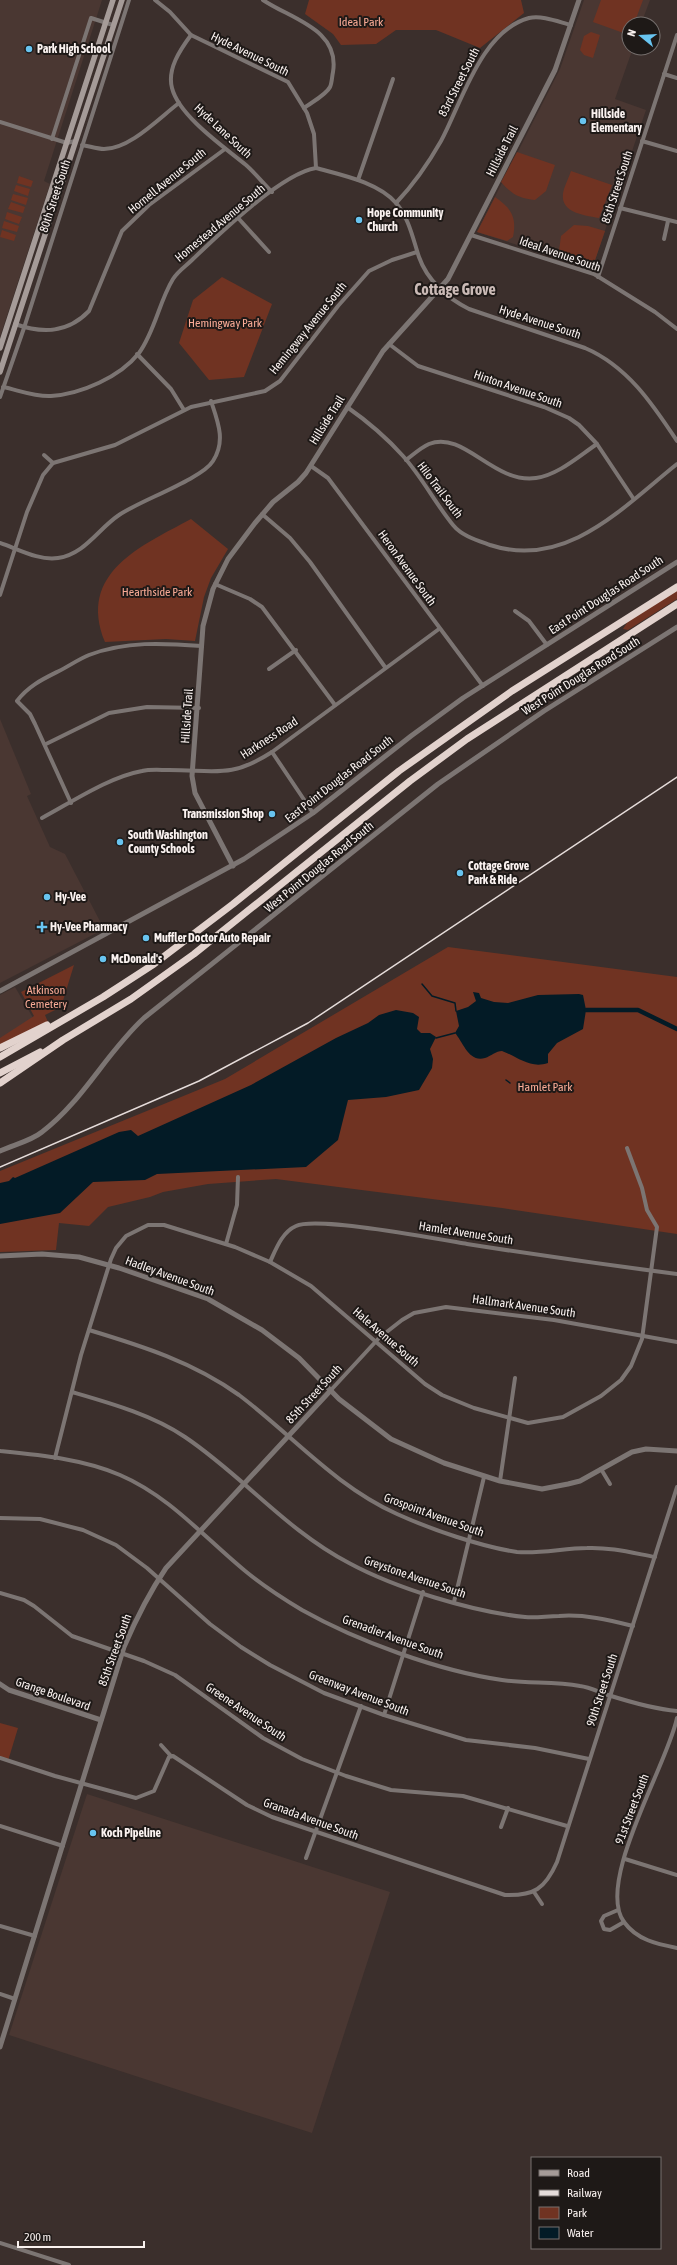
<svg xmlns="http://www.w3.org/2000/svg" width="677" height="2265" viewBox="0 0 677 2265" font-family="'Asap Condensed',sans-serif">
  <rect width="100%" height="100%" fill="#3b2f2c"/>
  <g fill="#4a3732">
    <polygon points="0,0 102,0 44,181 50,184 0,337"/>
    <polygon points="584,0 650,0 641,24 629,24 629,48 633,48 615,99 646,110 592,269 477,232 560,69"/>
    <polygon points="0,719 31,794 27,796 50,847 65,854 103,927 108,927 0,983"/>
    <polygon points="15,987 36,1023 0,1040 0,995"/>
    <polygon points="87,1794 390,1892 312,2133 9,2035"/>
  </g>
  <g fill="#703322">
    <polygon points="309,0 521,0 524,13 480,48 436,30 396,30 376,44 341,45 333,34 305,14"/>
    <polygon points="601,0 643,0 634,24 629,24 629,35 593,22"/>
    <polygon points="591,32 600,35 593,58 584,55 580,50 584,36"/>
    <path d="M517,152L555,165L546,191L535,200C520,199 511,194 501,182Z"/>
    <path d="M571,171L612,185L599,218C582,215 557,212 564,189C566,183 569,177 571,171Z"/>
    <polygon points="19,176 33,181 31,187 17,183"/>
    <polygon points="16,185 30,189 28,196 14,191"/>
    <polygon points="13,194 28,198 26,205 11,200"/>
    <path d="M495,197C511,208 517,217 513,237L507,241L477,232Z"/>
    <polygon points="11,202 25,207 23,213 8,209"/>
    <polygon points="7,212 22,217 19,224 5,219"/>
    <polygon points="4,221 19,226 17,232 2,228"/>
    <polygon points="574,225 588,226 605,231 592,269 558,258 561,236"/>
    <polygon points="2,230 16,235 14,241 0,237"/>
    <polygon points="222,277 272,304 244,377 209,380 179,343 193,300"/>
    <path d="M191,519L228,549L211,578L204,597L195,641L166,639L105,642C77,573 141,546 191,519Z"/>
    <polygon points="677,590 677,599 628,630 623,629 628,621"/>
    <polygon points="448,947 677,977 677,1234 502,1208 276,1179 208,1184 163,1192 150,1197 108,1207 89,1226 59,1223 56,1250 0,1252 0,1171 225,1079"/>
    <polygon points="74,965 61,1007 45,1015 48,1022 0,1045 0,1038 34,1016 21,992"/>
    <polygon points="0,1723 18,1728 8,1761 0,1758"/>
  </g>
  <g fill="#031b26">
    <path d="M473,992L479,993L481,998L494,1002L508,1003L538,995L579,994L583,995L586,1010L583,1029L557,1043L548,1054V1063C530,1069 518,1057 502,1051C496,1051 491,1056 485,1058C469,1063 463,1042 455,1033L459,1026L456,1011L468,1007L476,1001Z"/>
    <polygon points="396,1010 413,1013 419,1017 417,1029 421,1033 430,1033 436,1037 430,1049 433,1059 432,1068 419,1090 386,1097 348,1100 338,1140 306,1167 157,1174 145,1180 93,1182 60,1213 0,1224 0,1183 9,1181 13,1177 15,1178 119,1132 131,1130 138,1136 251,1085 336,1038 368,1023 379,1015"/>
  </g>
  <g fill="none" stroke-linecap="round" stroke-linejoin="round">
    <g stroke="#031b26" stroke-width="1.5">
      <polyline points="422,984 432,996 455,1003 456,1011"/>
      <polyline points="436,1038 455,1033"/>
      <polyline points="506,1080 510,1083"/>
    </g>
    <polyline stroke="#031b26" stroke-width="4.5" points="586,1010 638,1010 677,1029"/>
    <g stroke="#7c7573" stroke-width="4">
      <polyline points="155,0 170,12 191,35 288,82 307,113 314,134 316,168"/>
      <path d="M263,0C291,19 340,29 333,72C332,76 332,83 330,87C326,95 312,102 304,108"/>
      <path d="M191,35C180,50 167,69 172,88C179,116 224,147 246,165C255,173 263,183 272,192"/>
      <polyline points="664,74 677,78"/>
      <polyline points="0,122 67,143 75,141"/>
      <polyline points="52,139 91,18 113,25"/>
      <polyline points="642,141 677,151"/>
      <path d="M82,145C89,146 97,149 104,149C130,149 159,118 179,103"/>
      <path d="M316,168C341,175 378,182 396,203C409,218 413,239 419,257C427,280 447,298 469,309L585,348C627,366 652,403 677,441"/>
      <polyline points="358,180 393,79"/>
      <path d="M396,203C414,184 428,164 441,141C462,102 481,31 529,18C542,15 559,22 571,25"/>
      <polyline points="620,208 677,222"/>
      <polyline points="239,219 269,252"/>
      <polyline points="471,235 594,274 655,312 677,329"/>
      <polyline points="664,239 668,221"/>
      <polyline points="598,277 677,35"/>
      <path d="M15,324C43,334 68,333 89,311L122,231L149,205L225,149"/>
      <polyline points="389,344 418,366 544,407 569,418 579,425 597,444 633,498"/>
      <polyline points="137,354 171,389 184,410"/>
      <path d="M3,387C18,390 35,397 51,396C81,394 120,377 139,353C155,331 159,302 173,279C178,271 186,266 192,260C218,235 282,173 316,168"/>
      <polyline points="0,397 24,328 129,0"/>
      <path d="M347,407C367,421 386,437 403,456C422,477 435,503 453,525C462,536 476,540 490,545C566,570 623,507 677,464"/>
      <polyline points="44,455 53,463"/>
      <path d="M406,460C413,455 420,448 429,444C464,430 493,484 536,478C558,475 579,456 597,444"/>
      <polyline points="311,466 328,478 483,686"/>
      <polyline points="262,514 290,538 310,562 385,667"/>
      <path d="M0,543C18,549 39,561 58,558C85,554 98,529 119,515C139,501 202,479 213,461C226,441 218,422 211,401"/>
      <polyline points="215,584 250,599 262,607 335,705"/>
      <polyline points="0,595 27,512 43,475 53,463 115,445 191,407 265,391 280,381 338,306 369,271 392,260 417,252"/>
      <polyline points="515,611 529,621 547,645"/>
      <polyline points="269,669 296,650"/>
      <polyline points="46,744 109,713 147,707 199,708"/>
      <polyline points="272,752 313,813"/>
      <path d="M71,803L35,724L30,714L17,701C28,686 43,679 59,671C69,666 79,659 89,655C126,641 163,643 202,646"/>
      <path d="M42,818C72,802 109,777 142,771C150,769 160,770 169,770C215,770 230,779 272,752L439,629"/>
      <polyline points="226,1244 237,1205 238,1177"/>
      <path d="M270,1262C276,1249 282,1232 296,1226C317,1216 438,1239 467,1244C537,1255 607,1265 677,1274"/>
      <path d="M89,1330C142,1346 193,1362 239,1395C292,1435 335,1486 397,1514C430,1529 482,1547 517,1552C541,1554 564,1548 587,1548C610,1547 633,1553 655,1557"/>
      <polyline points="331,1390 379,1338 402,1320 414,1313 446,1307 554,1320 677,1342"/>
      <path d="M72,1392C110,1403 153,1415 185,1437C243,1476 287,1531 349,1563C395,1588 473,1612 525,1617C537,1618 547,1616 559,1616C584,1614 609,1620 633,1626"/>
      <path d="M0,1451C40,1455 83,1459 120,1475C169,1496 204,1537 244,1570C262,1585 282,1598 302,1610C357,1641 439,1671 502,1680C527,1684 554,1681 580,1686C589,1687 599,1692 608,1695C630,1702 654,1709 677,1711"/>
      <polyline points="55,1458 81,1355 111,1259 116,1248 126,1236 148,1225 164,1225 235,1247 270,1262 311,1286 425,1384 442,1395 474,1408 528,1423 563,1417 601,1396 621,1380 631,1366 642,1339 657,1227 647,1210 642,1188 627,1148"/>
      <polyline points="601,1469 610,1484"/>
      <polyline points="500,1481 515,1378"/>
      <polyline points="0,1518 40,1519 83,1530 116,1545 147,1568 210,1624 241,1647 270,1665 324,1693 384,1715 466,1740 535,1748 589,1759"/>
      <polyline points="0,1593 24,1600 34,1606 72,1636 144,1661 175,1675 263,1738 302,1759 346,1776 391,1790 463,1796 567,1826"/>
      <polyline points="454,1602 484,1477"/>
      <polyline points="384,1715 423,1592"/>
      <path d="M677,1718C668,1764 595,1882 624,1922C637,1940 657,1944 677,1948"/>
      <polyline points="161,1745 171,1756"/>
      <path d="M0,1758L55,1776L136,1798L154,1791L169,1757L173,1756L247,1805L272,1817L505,1895C534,1896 545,1889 557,1862L677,1487"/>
      <polyline points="0,1826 63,1846"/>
      <polyline points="501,1827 508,1808"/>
      <polyline points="306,1858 361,1706"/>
      <polyline points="625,1859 677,1875"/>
      <polyline points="534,1892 542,1904"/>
      <polyline points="618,1910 604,1916 601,1921 604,1929 610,1930 624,1922"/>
      <polyline points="0,1926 35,1936"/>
      <polyline points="0,1994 15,1999"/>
      <polyline points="0,2243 69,2265"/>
    </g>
    <g stroke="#7c7573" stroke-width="5">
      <polyline points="233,866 195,793 192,776 203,626 213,589 228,559 255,523 273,502 298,482 306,473 383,351 448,279 555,70 579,0"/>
      <polyline points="0,991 244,859 313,813 411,736 463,698 677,562"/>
      <path d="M0,1151C13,1145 31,1141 42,1132C83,1101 106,1053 144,1018L438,784L544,711L677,627"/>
      <polyline points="0,1256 42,1254 79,1257 119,1268 208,1299 262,1330 299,1358 339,1399 391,1439 444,1463 500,1481 542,1489 568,1484 580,1481 632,1452 646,1449 677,1451"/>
      <polyline points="0,1684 9,1690 101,1720"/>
      <path d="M0,2047L124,1647C136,1619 149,1593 166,1568L331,1390"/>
    </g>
    <g stroke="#a59b98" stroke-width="5.5">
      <polyline points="0,348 113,0"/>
      <polyline points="0,372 122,0"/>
    </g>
    <g stroke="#e2d2cd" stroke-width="7">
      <polyline points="0,1048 47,1025"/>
      <polyline points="0,1057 103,997 154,964 233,904 399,771 512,691 677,587"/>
      <polyline points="0,1073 40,1052"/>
      <polyline points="0,1083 63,1040 131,999 194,954 410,781 467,739 677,604"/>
    </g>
    <polyline stroke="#e5dcda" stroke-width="1.5" points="0,1167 199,1081 308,1023 677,777"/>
  </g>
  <g fill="#68c4f0" stroke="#1e1917" stroke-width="1.5">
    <circle cx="29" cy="49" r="4"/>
    <circle cx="583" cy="121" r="4"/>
    <circle cx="359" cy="220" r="4"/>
    <circle cx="272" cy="814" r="4"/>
    <circle cx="120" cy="842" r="4"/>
    <circle cx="460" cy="873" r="4"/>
    <circle cx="47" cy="897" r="4"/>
    <path d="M40 921h4v4h4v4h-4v4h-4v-4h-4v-4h4z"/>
    <circle cx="146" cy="938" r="4"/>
    <circle cx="103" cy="959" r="4"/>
    <circle cx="93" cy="1833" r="4"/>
  </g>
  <g text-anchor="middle" stroke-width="4" stroke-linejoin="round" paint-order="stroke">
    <g font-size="12" fill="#faab96" stroke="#1e1917">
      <text x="361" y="26">Ideal Park</text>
      <text x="225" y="327">Hemingway Park</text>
      <text x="157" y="596">Hearthside Park</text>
      <text x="46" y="994">Atkinson<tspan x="46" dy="14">Cemetery</tspan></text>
      <text x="545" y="1091">Hamlet Park</text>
    </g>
    <g font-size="12" font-weight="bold" fill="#faf2f0" stroke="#1e1917" text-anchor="start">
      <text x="37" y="53">Park High School</text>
      <text x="591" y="118">Hillside<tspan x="591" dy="14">Elementary</tspan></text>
      <text x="367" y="217">Hope Community<tspan x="367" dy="14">Church</tspan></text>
      <text x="264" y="818" text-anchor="end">Transmission Shop</text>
      <text x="128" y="839">South Washington<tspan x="128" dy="14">County Schools</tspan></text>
      <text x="468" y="870">Cottage Grove<tspan x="468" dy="14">Park &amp; Ride</tspan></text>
      <text x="55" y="901">Hy-Vee</text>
      <text x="50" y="931">Hy-Vee Pharmacy</text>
      <text x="154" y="942">Muffler Doctor Auto Repair</text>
      <text x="111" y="963">McDonald's</text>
      <text x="101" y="1837">Koch Pipeline</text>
    </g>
    <g font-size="12" fill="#faf2f0" stroke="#1e1917">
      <text transform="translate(250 54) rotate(26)" y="4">Hyde Avenue South</text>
      <text transform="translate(459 82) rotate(-63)" y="4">83rd Street South</text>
      <text transform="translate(223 131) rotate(43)" y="4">Hyde Lane South</text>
      <text transform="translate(502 151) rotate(-63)" y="4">Hillside Trail</text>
      <text transform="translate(167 181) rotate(-39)" y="4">Hornell Avenue South</text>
      <text transform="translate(617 187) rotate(-72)" y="4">85th Street South</text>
      <text transform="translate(55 196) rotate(-72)" y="4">80th Street South</text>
      <text transform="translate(220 223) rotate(-40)" y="4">Homestead Avenue South</text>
      <text transform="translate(560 254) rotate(19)" y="4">Ideal Avenue South</text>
      <text transform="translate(540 322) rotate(18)" y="4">Hyde Avenue South</text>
      <text transform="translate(308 328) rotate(-51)" y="4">Hemingway Avenue South</text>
      <text transform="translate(518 389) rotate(19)" y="4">Hinton Avenue South</text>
      <text transform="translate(327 420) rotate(-58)" y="4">Hillside Trail</text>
      <text transform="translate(440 490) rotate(53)" y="4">Hilo Trail South</text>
      <text transform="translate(407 568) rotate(54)" y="4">Heron Avenue South</text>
      <text transform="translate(606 595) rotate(-33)" y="4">East Point Douglas Road South</text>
      <text transform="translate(581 676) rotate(-32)" y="4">West Point Douglas Road South</text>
      <text transform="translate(187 716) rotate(-86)" y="4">Hillside Trail</text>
      <text transform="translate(269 738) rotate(-33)" y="4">Harkness Road</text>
      <text transform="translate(339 779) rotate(-38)" y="4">East Point Douglas Road South</text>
      <text transform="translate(319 867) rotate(-39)" y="4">West Point Douglas Road South</text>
      <text transform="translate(466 1233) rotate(9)" y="4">Hamlet Avenue South</text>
      <text transform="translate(170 1276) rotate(20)" y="4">Hadley Avenue South</text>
      <text transform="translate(524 1306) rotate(8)" y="4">Hallmark Avenue South</text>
      <text transform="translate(386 1337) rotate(41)" y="4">Hale Avenue South</text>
      <text transform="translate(314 1394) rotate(-47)" y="4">85th Street South</text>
      <text transform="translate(434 1515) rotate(20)" y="4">Grospoint Avenue South</text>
      <text transform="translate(415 1577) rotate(19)" y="4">Greystone Avenue South</text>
      <text transform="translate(393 1637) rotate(20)" y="4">Grenadier Avenue South</text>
      <text transform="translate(115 1650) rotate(-70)" y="4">85th Street South</text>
      <text transform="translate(602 1690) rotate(-72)" y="4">90th Street South</text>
      <text transform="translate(359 1693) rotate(21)" y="4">Greenway Avenue South</text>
      <text transform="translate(53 1694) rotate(19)" y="4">Grange Boulevard</text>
      <text transform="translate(246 1712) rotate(34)" y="4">Greene Avenue South</text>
      <text transform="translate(632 1809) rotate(-69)" y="4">91st Street South</text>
      <text transform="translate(311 1819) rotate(20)" y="4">Granada Avenue South</text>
    </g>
    <g font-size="16" font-weight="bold" fill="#cabab6" stroke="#1e1917">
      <text x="455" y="295">Cottage Grove</text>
    </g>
  </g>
  <rect x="531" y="2157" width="130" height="92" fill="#1e1917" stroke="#76706e"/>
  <rect x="539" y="2170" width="20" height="6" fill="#a59b98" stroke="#76706e"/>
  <text x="567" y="2177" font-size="12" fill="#faf2f0">Road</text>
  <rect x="539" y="2190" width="20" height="6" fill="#e5dcda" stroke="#76706e"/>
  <text x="567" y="2197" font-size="12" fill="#faf2f0">Railway</text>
  <rect x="539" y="2207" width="20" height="12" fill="#703322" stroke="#76706e"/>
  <text x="567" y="2217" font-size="12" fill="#faf2f0">Park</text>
  <rect x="539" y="2227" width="20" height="12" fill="#031b26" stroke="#76706e"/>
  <text x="567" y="2237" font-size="12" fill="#faf2f0">Water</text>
  <g transform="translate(641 36) rotate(288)"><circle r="19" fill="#1e1917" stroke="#76706e"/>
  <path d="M0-3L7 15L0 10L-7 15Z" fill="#68c4f0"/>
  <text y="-6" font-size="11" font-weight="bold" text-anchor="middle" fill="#faf2f0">N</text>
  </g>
  <path d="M18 2241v6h126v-6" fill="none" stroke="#faf2f0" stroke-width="2"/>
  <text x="24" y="2241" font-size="12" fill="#faf2f0" stroke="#1e1917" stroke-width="3" paint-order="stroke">200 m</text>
</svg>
